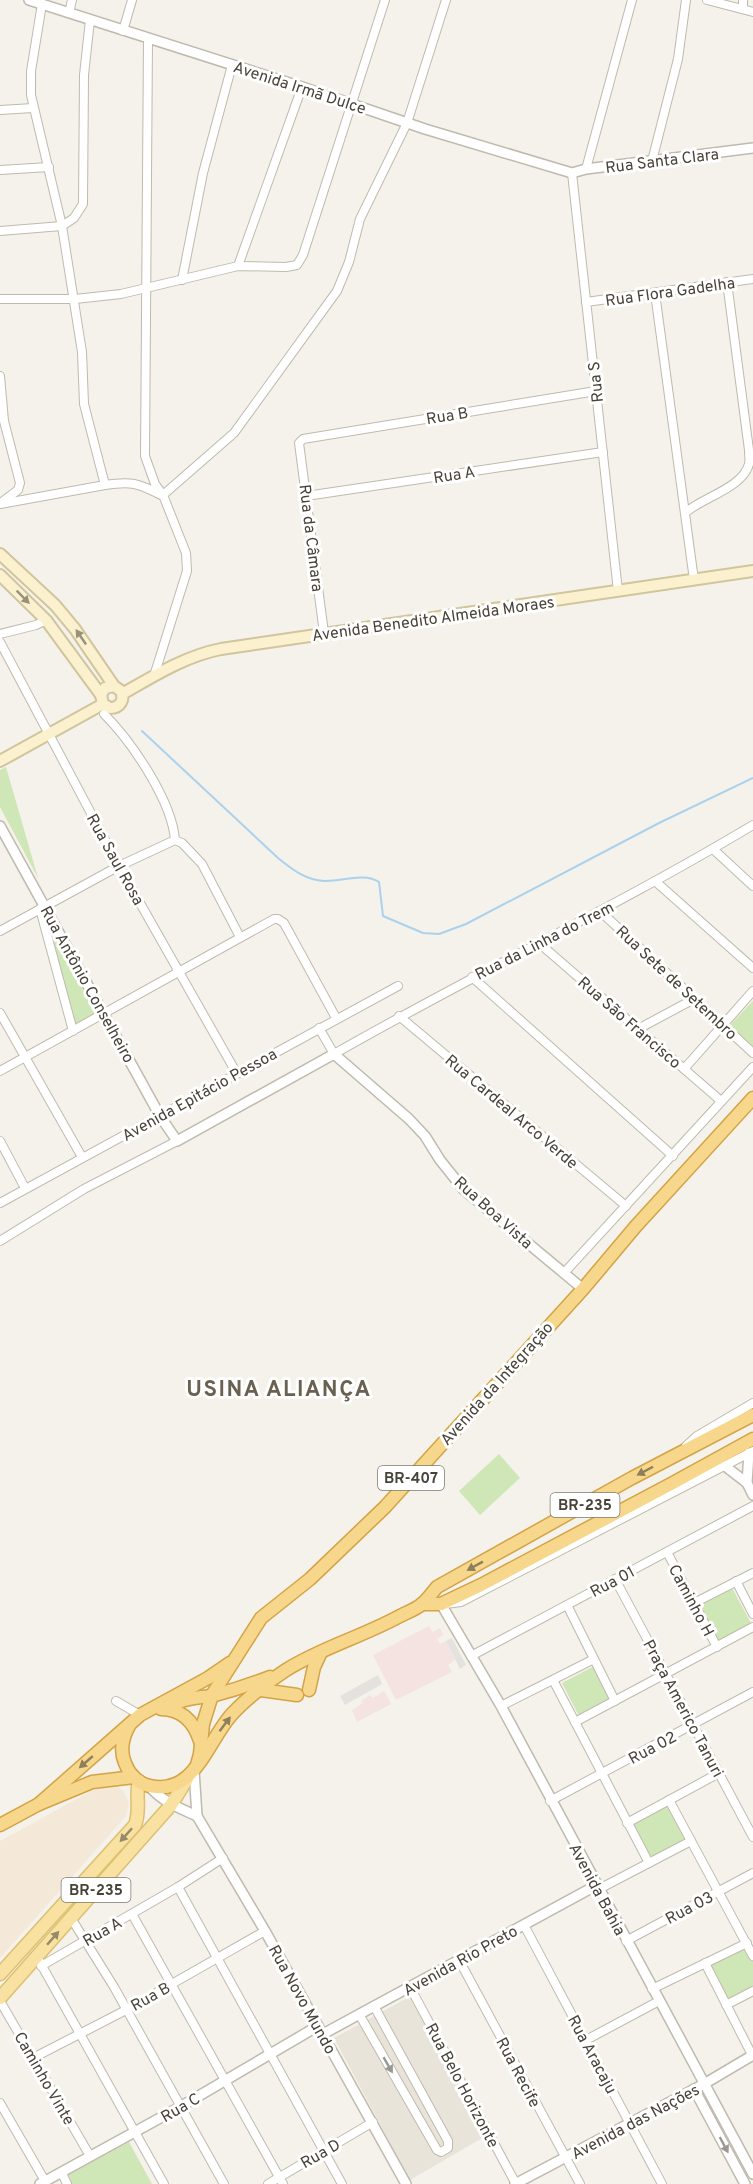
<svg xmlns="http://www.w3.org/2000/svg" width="753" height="2184" viewBox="0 0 753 2184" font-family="Overpass,sans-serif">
  <rect width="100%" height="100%" fill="#f4f2eb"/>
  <polygon fill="#e8e4d9" points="411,1996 484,2137 410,2180 334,2038"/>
  <polygon fill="#f4e9d8" points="116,1785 124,1792 129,1803 126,1816 0,1958 0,1841 97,1788"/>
  <g fill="#f4e3e0">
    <polygon points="429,1626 432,1632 440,1628 443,1635 437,1639 440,1644 446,1641 455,1660 448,1665 452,1672 396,1700 373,1655"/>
    <polygon points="384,1691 391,1704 357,1722 352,1710 363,1703 361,1701 370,1695 373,1698"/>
  </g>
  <g fill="#cfe6b7">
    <polygon points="6,767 38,878 0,807 0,770"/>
    <polygon points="43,912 98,1012 74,1026"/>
    <polygon points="753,1001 753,1050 728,1027"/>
    <polygon points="499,1454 520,1478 480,1515 459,1491"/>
    <polygon points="731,1586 751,1623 716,1642 697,1605"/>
    <polygon points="594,1666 611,1700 579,1716 562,1683"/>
    <polygon points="668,1804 688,1841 652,1860 632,1823"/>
    <polygon points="746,1947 753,1961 753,1989 728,2002 710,1966"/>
    <polygon points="129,2142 152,2184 64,2184 61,2179"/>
  </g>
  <g fill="#e3e2df">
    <polygon points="452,1638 466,1665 460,1669 446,1641"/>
    <polygon points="378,1675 382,1684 345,1705 340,1696"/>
  </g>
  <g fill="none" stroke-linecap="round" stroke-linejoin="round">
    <path stroke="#acd1ec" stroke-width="2" d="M142,731L278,858C292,869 305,880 324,881C341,882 364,872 379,882L383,916L423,933L439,934L466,924L659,823L753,778"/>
    <g stroke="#c0baae" stroke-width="10">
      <g id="minor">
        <polyline points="707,0 753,12"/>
        <polyline points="743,9 743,0"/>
        <polyline points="69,13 72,0"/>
        <polyline points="123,31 132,0"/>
        <polyline points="148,39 145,456 155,484 163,495"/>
        <polyline points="0,110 33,108"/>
        <polyline points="652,161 678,59 686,0"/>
        <polyline points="586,169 632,0"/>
        <polyline points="0,170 49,167"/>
        <polyline points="572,173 618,591"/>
        <polyline points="0,231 62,226 74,218 83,204 84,75 90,20"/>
        <polyline points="238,266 302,87"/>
        <polyline points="182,280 203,173 232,65"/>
        <polyline points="655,293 694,580"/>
        <polyline points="0,299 75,299 121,294 238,266 286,267 297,265 303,255 385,0"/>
        <polyline points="586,302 753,279"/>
        <polyline points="0,376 4,421 20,483 18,490 2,502"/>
        <path d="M105,485C131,481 138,483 161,495"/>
        <polyline points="306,496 603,452"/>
        <polyline points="0,504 105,485 84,404 82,352 62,226 31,95 31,71 42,4"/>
        <path d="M685,513C701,498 743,488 749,464C750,460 749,454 749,450L727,282"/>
        <polyline points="324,633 299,443 303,439 596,391"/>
        <polyline points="0,634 36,625 46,620"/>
        <polyline points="0,642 119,866 237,1074"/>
        <polyline points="154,676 187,571 186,553 163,495 234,433 337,291 349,262 360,219 407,123 446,0"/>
        <path d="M104,714C132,742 172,801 175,840L182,843L202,864L240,937"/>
        <polyline points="713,849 753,886"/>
        <polyline points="655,881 753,968"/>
        <polyline points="40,909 73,1031"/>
        <polyline points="601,912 753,1053"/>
        <polyline points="0,931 119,866 175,840"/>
        <polyline points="539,943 721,1101"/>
        <polyline points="472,977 673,1156"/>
        <polyline points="0,1013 82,1157"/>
        <polyline points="399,1016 626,1206"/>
        <path d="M319,1028L334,1054C472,975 616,907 753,825"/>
        <polyline points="638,1029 694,999"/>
        <polyline points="684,1069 753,991"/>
        <polyline points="0,1071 274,919 278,919 284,923 336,1018"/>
        <polyline points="0,1141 25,1188"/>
        <polyline points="0,1203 398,986"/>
        <polyline points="0,1241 84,1189 177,1141"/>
        <polyline points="564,1273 753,1067"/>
        <polyline points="686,1446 697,1436 753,1403"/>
        <polyline points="667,1552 717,1647"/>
        <polyline points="615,1579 753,1837"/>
        <polyline points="736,1581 753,1614"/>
        <polyline points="694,1603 753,1573"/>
        <polyline points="446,1604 461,1602 753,1451"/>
        <polyline points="567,1605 615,1701"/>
        <polyline points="471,1656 753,1506"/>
        <polyline points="553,1680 649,1863"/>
        <polyline points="116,1701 140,1715"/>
        <polyline points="501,1706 594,1659"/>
        <polyline points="575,1722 753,1627"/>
        <polyline points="669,1800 753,1956"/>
        <polyline points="550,1801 753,1692"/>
        <polyline points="627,1823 719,1773"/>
        <polyline points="178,1887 342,2184"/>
        <polyline points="599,1889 691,1841"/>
        <polyline points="132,1914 283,2184"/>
        <polyline points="71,1918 114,1987 224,2184"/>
        <polyline points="524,1925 662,2184"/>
        <polyline points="626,1941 753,1873"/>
        <polyline points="37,1957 164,2184"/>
        <polyline points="459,1960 580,2184"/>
        <polyline points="705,1963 752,2055"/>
        <polyline points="41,1966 178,1887 223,1858"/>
        <polyline points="410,1987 516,2184"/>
        <polyline points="652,1989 747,1943"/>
        <polyline points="0,2001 90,2156"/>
        <polyline points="726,2005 753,1991"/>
        <polyline points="359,2014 437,2150 441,2152 448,2148 448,2141 374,2006"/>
        <polyline points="586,2040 659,2001"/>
        <polyline points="33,2058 126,2010 265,1931"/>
        <polyline points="0,2103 45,2181"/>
        <polyline points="62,2173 67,2184"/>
        <polyline points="268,2184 373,2122"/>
      </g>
    </g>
    <g stroke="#c0baae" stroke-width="12">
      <g id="tertiary">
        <polyline points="29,0 302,87 425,129 572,173 586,169 753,148"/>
        <polyline points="0,826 160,1116 177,1141 334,1054 409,1119 425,1136 440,1160 464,1190 583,1289"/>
        <polyline points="749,1453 747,1483 753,1495"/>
        <polyline points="725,1466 747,1483"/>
        <polyline points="441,1604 501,1706 753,2174"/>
        <polyline points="194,1770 197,1816 265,1931 406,2184"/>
        <path d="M149,1786C163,1802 179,1808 197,1816"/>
        <polyline points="323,2034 597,1885"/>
        <polyline points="694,2089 745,2184"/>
        <polyline points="40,2184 180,2107 318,2026"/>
        <polyline points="515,2184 704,2084 753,2055"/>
      </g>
    </g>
    <g stroke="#d1c59d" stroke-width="14">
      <g id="secondary">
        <path d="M0,554L55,605L75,629L114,686L121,691C125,700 120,708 110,708L103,704L101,695L105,688L114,686"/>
        <polyline points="0,575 46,620 101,695"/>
        <path d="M122,694C154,676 185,656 221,649L753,571"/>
        <polyline points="0,761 103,704"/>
      </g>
    </g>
    <g stroke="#ddbf71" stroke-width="15">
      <g id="primary">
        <path d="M0,1974L135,1825C141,1810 135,1796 139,1781"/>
        <polyline points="0,1998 171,1805 187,1779"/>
      </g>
    </g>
    <g stroke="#d4a345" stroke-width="15">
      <g id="trunk">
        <polyline points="422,1604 441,1604 481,1585 671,1484 753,1439"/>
        <polyline points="261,1690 297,1695"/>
        <polyline points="309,1690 314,1667 321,1652"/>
        <path d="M173,1705C184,1697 201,1698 215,1695C234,1690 252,1684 270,1677"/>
        <path d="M161,1709C182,1709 194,1722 200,1741"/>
        <path d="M130,1724C123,1736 119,1749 125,1763C129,1774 138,1784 150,1786C195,1797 208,1739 233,1713C246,1699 269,1681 286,1670C321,1648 361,1637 398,1617C405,1613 415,1610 422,1604C427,1600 432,1593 437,1587L632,1478L753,1415"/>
        <polyline points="197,1765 200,1754 203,1724 212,1695 261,1618 310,1579 385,1507 583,1289 636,1226 753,1098"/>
        <polyline points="39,1804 140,1715 208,1678 230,1663"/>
        <polyline points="0,1825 39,1804 92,1782 134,1777"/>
      </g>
    </g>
    <use href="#minor" stroke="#fff" stroke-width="8"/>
    <use href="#tertiary" stroke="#fff" stroke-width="9"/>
    <use href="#secondary" stroke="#fbf1ce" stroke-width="10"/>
    <use href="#primary" stroke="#f8e1a1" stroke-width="12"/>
    <use href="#trunk" stroke="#f6d78c" stroke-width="12"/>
  </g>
  <defs><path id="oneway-solid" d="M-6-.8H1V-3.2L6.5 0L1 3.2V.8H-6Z" transform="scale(1.5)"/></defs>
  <g fill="#99917c">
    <use href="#oneway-solid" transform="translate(23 597) rotate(45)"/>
    <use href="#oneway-solid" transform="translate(81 637) rotate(-124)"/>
  </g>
  <g fill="#8e7e5a">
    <use href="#oneway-solid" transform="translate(645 1471) rotate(152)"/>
    <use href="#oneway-solid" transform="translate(475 1566) rotate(151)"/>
    <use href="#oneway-solid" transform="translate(225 1724) rotate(-53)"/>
    <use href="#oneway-solid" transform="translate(86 1762) rotate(139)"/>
  </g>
  <g fill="#978a68">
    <use href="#oneway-solid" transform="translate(126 1835) rotate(132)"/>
    <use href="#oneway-solid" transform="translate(53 1938) rotate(-49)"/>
  </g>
  <g fill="#9a9892">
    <use href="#oneway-solid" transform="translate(388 2065) rotate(60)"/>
    <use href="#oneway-solid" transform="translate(724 2145) rotate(62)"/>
  </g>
  <g text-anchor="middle" stroke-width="6" stroke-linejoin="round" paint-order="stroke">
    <g fill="#fff" stroke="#7f7b74" stroke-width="1.5">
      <rect x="378" y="1466" width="66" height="24" rx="4.5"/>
      <rect x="550.5" y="1493" width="69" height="24" rx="4.5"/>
      <rect x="61.5" y="1878" width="69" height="24" rx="4.5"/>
    </g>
    <g font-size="15" font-weight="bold" fill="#484339">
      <text x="411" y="1483">BR-407</text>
      <text x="585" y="1510">BR-235</text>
      <text x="96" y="1895">BR-235</text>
    </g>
    <g font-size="16" fill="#484339" stroke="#fff">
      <text transform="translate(300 87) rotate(18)" y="6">Avenida Irmã Dulce</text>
      <text transform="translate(662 160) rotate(-7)" y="6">Rua Santa Clara</text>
      <text transform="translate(670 291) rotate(-8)" y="6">Rua Flora Gadelha</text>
      <text transform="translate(595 382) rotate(-96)" y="6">Rua S</text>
      <text transform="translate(447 415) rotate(-9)" y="6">Rua B</text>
      <text transform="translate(454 474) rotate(-9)" y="6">Rua A</text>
      <text transform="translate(312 538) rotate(83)" y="6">Rua da Câmara</text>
      <text transform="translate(433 618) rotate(-8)" y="6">Avenida Benedito Almeida Moraes</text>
      <text transform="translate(116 859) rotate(61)" y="6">Rua Saul Rosa</text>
      <text transform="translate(544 940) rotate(-27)" y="6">Rua da Linha do Trem</text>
      <text transform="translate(677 982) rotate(43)" y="6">Rua Sete de Setembro</text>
      <text transform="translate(88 984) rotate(61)" y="6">Rua Antônio Conselheiro</text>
      <text transform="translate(630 1022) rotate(41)" y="6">Rua São Francisco</text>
      <text transform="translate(199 1094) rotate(-29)" y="6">Avenida Epitácio Pessoa</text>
      <text transform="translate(512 1111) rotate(40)" y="6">Rua Cardeal Arco Verde</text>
      <text transform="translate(494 1212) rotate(42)" y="6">Rua Boa Vista</text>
      <text transform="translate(496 1383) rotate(-48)" y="6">Avenida da Integração</text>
      <text transform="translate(612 1581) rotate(-28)" y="6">Rua 01</text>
      <text transform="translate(692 1600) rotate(62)" y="6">Caminho H</text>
      <text transform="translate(684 1708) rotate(62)" y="6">Praça Americo Tanuri</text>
      <text transform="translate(652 1747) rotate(-28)" y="6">Rua 02</text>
      <text transform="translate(598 1889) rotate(62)" y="6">Avenida Bahia</text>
      <text transform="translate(689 1907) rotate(-28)" y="6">Rua 03</text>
      <text transform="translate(102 1931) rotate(-30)" y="6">Rua A</text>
      <text transform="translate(460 1960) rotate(-29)" y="6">Avenida Rio Preto</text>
      <text transform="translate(150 1996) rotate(-29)" y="6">Rua B</text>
      <text transform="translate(303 1999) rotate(61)" y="6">Rua Novo Mundo</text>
      <text transform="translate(593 2054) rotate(62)" y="6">Rua Aracaju</text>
      <text transform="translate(519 2072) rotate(62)" y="6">Rua Recife</text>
      <text transform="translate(45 2078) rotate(60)" y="6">Caminho Vinte</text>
      <text transform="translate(463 2085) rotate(62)" y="6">Rua Belo Horizonte</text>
      <text transform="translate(180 2107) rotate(-30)" y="6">Rua C</text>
      <text transform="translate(635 2121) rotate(-28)" y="6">Avenida das Nações</text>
      <text transform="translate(320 2153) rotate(-30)" y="6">Rua D</text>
    </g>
    <g font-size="22" font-weight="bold" letter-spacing="1.5" fill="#6a6151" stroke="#fff">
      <text x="279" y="1396">USINA ALIANÇA</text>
    </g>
  </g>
</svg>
